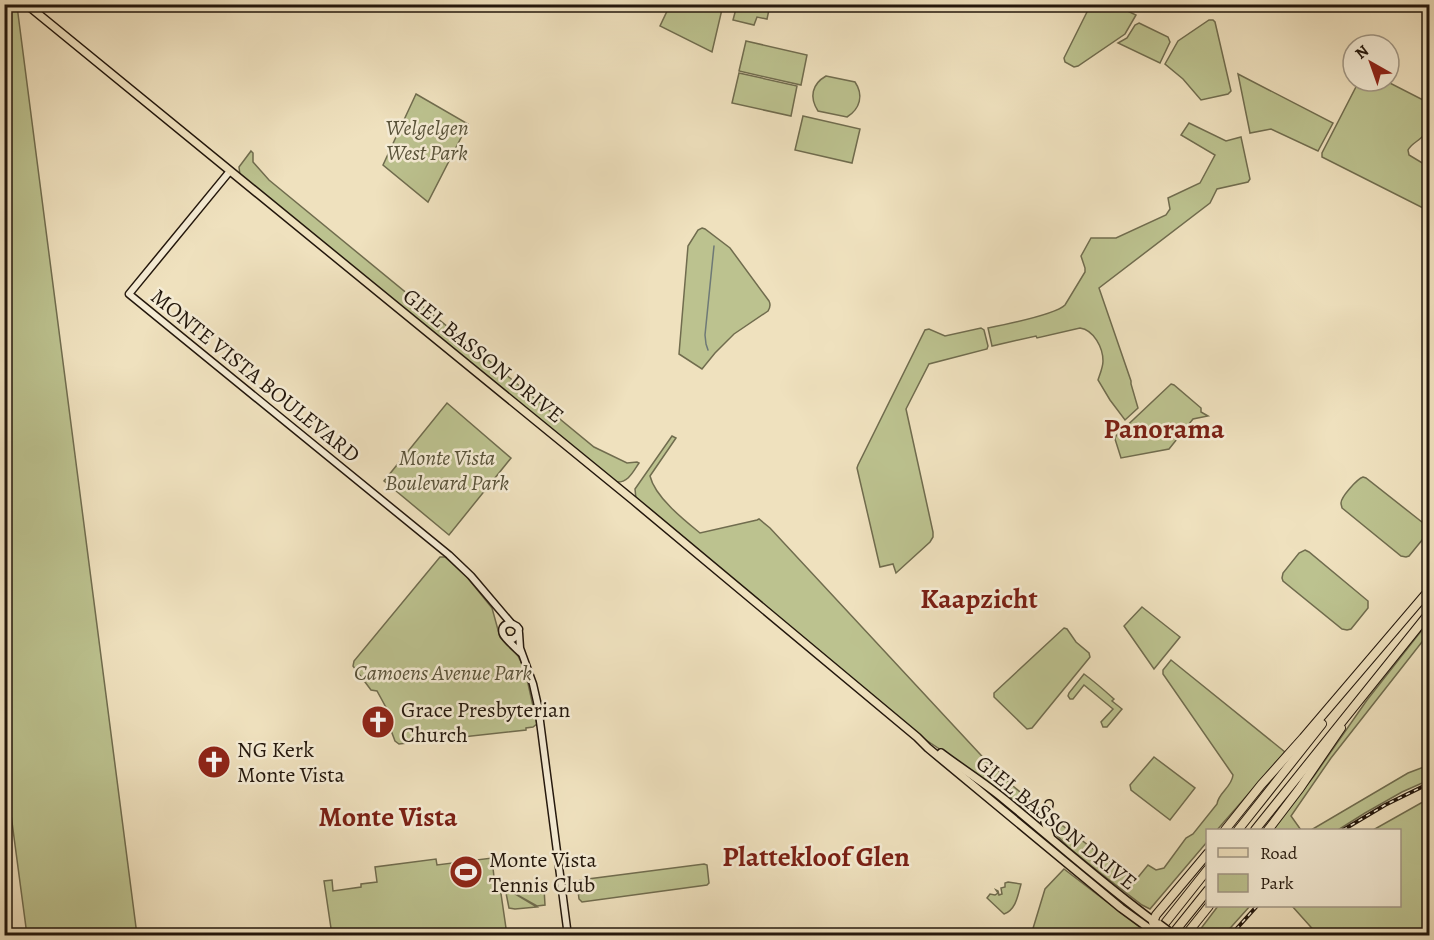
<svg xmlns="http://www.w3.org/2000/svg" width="1434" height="940" viewBox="0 0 1434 940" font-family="Alegreya,serif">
  <rect width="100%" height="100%" fill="#efe1be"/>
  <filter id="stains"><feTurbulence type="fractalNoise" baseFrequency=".00333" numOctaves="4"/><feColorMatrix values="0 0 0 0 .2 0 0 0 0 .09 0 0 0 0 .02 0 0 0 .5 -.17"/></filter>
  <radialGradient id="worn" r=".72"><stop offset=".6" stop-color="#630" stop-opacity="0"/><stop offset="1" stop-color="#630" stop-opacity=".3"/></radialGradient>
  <g fill="#bcc28f" stroke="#706c4e" stroke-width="1.5">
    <polygon points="1091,4 1115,5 1136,15 1125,34 1078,66 1074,67 1065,62 1064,58"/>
    <polygon points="4,5 15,5 17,6 137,935 27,935 4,762"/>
    <polygon points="670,5 723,5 712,52 660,26"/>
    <polygon points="737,5 770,5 767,19 757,17 754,25 733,20"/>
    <polygon points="1209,20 1213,20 1215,22 1231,91 1228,94 1201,100 1183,79 1165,64 1178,41"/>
    <polygon points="1139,23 1168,37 1170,42 1160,63 1118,43 1127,38 1135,25"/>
    <polygon points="746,41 807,55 801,85 739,71"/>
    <polygon points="739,73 797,86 791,116 732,103"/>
    <polygon points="1238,74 1333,123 1318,151 1271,129 1250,133"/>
    <path d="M826,76L855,82C864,95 860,109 847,117L818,111C809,97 812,84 826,76Z"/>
    <path d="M1359,81H1386L1429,103C1430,115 1432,128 1422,137C1417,142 1411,144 1408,150L1409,155L1429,167V211L1322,157V153Z"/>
    <polygon points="416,94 468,124 428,202 383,165"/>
    <polygon points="803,116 860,129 852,163 795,150"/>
    <path d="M1189,123L1226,141L1241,137L1250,179L1248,182L1217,189L1210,203L1099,288L1131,381V384L1138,408L1125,420L1110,400L1098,380C1100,374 1103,367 1103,361C1103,348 1094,330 1080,328L1037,338L1036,336L992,346L988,328C1003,325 1056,314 1065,305L1085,272V268L1081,256L1091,238H1116L1166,215L1170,209L1168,198L1200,183L1215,155L1181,135Z"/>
    <path d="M251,151L253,153V162L269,180L594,447L627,463L637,462L639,463C633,472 628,483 616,482L240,175L239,167Z"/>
    <path d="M702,228L705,229L730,248L769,301C771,305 770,308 768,311L734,334L715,353L702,369L679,354L688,246L698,230Z"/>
    <polygon points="981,328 984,330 988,346 987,349 929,364 906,409 933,532 933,537 930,542 896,573 893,564 880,567 857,468 858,465 925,330 929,329 945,336"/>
    <polygon points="1171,384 1174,385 1201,408 1201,412 1208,416 1193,419 1169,449 1121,458 1115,439 1116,436"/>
    <polygon points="447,403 511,458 449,535 384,481"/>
    <path d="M672,436L676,438L650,476C655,497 684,520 700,533L757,520L759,519L770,528L992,767L997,771H1004V777L1013,786L1039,808L1034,810L1027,811L1001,790L993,787L959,762L923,738L636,499L635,489Z"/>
    <path d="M1363,477L1366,478L1427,526V534L1409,556L1406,557L1401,556L1342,508C1342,507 1341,505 1341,503C1341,497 1357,479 1363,477Z"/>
    <polygon points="1305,550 1309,552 1368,601 1368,608 1351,629 1347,630 1342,629 1283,581 1282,578 1283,573 1299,553"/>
    <polygon points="440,557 445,557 467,577 492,608 500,637 518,656 521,662 527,679 537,724 533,727 526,728 526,730 399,744 395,741 386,717 389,713 377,691 371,690 353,666 354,661"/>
    <polygon points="1142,607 1180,637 1154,669 1124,626"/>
    <polygon points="1429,621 1429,633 1331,758 1291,816 1301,830 1272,830 1314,776 1367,700"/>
    <polygon points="1064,628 1067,629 1076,642 1089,653 1090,657 1032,728 1027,729 994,697 994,693"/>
    <path d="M1171,660L1285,752L1217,830H1208L1207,842L1150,909L1142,905L1099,872L1068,847L1050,828L1048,824L1049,815L1053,812L1054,819L1135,881L1148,865L1156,870L1164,868L1186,838L1193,834L1217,804C1218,793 1232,787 1233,775L1163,674V670Z"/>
    <path d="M1084,674C1095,682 1104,690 1114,699L1112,701L1122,709L1107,727H1103L1101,722L1113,709L1084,685L1073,699H1070L1068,696L1069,693Z"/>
    <polygon points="1154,757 1195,788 1170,820 1131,790 1130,785"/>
    <polygon points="1429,765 1429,780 1402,792 1365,813 1338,830 1311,830 1408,773"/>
    <polygon points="1429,800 1429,935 1318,935 1292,906 1400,906 1400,830 1373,830 1421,803"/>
    <polygon points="492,858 495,887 500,887 507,935 332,935 324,881 332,880 333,891 361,887 361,884 377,882 375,867 436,859 437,865"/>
    <polygon points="704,864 707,865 709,883 707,885 582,902 579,899 577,883 580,880"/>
    <polygon points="1064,869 1150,935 1031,935 1045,889"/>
    <path d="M1008,882L1021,884C1018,895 1016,910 1004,914L987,898L990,894L995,895L998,893L996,890L998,891L999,895L1002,894L1001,888L1005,887V883Z"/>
    <polygon points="541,886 544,888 545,905 537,906 512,892 537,907 515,909 509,908 506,893 507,891"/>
    <polygon points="1218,906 1250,906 1224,935 1196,935"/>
  </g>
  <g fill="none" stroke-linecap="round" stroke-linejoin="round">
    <polyline stroke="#6e7976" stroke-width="1.5" points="708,350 706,344 705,335 714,246"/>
    <g stroke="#23170c" stroke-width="9">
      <g id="secondary">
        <polyline points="230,171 129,294 449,555 471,576 511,623"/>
        <polyline points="519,633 520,648 533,684 538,706 568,936"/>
        <path d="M508,639H513L518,635L519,629C512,619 499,624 503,634C505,639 517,649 521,653"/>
      </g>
    </g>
    <g stroke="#23170c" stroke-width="10">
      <g id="primary">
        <polyline points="26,4 633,500 917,737 928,748 1121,908 1154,932"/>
        <path d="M941,753C962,769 985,783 1005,800C1055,841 1104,885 1156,923"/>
        <polyline points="1049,804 1045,822 1050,836"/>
      </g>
    </g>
    <g stroke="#23170c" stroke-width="10">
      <g id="motorway">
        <polyline points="1225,830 1261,785 1303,738 1430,589"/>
        <polyline points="1238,830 1322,724"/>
        <polyline points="1255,830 1430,612"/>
        <polyline points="1268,830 1300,788 1341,728"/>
        <polyline points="1156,930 1153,922 1156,915 1208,853"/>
        <polyline points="1158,932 1208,869"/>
        <polyline points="1171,936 1208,890"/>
        <polyline points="1185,936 1209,906"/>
      </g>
    </g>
    <use href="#secondary" stroke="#f5ecd5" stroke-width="6"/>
    <use href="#primary" stroke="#efe1be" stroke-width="7"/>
    <use href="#motorway" stroke="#efe1be" stroke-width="8"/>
    <g stroke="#23170c" stroke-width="4">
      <g id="rail">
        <polyline points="1343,830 1385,805 1430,783"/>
        <polyline points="1230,936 1257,906"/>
      </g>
    </g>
    <use href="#rail" stroke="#f5ecd5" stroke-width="1.5" stroke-dasharray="4.5" stroke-linecap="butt"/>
    <g stroke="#23170c" stroke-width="10" stroke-linecap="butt">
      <polyline id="primary-bridge" points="1159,924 1175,936"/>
    </g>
    <g stroke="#23170c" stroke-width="10" stroke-linecap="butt">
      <polyline id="motorway-bridge" points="1156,930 1160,936"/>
    </g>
    <use href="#primary-bridge" stroke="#efe1be" stroke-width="7"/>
    <use href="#motorway-bridge" stroke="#efe1be" stroke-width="8"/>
  </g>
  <defs>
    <g id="church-disc" transform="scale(1.725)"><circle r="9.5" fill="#8f2418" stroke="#f5ecd5"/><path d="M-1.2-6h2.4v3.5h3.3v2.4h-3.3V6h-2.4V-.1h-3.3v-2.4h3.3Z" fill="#fff"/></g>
    <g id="stadium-disc" transform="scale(1.725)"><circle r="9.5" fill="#8f2418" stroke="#f5ecd5"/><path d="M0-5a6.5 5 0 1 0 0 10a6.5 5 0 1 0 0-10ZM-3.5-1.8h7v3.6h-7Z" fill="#fff"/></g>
  </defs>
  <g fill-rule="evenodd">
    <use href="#church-disc" x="378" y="722"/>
    <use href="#church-disc" x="214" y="762"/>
    <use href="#stadium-disc" x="466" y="872"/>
  </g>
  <g text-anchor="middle" stroke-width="5" stroke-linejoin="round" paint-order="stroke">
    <g font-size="22" font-style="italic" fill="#59533a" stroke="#f5ecd5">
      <text x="427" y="135">Welgelgen<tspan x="427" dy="25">West Park</tspan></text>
      <text x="447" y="465">Monte Vista<tspan x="447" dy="25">Boulevard Park</tspan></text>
      <text x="443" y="680">Camoens Avenue Park</text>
    </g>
    <g font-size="22" fill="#23170c" stroke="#f5ecd5">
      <text transform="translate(484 355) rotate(39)" y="8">GIEL BASSON DRIVE</text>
      <text transform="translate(256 375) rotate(39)" y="8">MONTE VISTA BOULEVARD</text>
      <text transform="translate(1057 822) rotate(39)" y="8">GIEL BASSON DRIVE</text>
    </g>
    <g font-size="22" fill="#23170c" stroke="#f5ecd5" text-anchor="start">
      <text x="401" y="717">Grace Presbyterian<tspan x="401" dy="25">Church</tspan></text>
      <text x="237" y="757">NG Kerk<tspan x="237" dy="25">Monte Vista</tspan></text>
      <text x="489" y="867">Monte Vista<tspan x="489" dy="25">Tennis Club</tspan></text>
    </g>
    <g font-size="28" font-weight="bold" fill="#7a1f14" stroke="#f5ecd5">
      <text x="1164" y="438">Panorama</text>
      <text x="979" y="608">Kaapzicht</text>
      <text x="388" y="826">Monte Vista</text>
      <text x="816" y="866">Plattekloof Glen</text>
    </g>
  </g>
  <rect width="1434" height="940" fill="none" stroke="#efe1be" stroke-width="24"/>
  <rect x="6" y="6" width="1422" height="928" fill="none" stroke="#23170c" stroke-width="3"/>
  <rect x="12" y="12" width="1410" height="916" fill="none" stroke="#23170c" stroke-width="1.5"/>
  <rect x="1206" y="829" width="195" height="78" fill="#f5ecd5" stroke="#a19785" stroke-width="1.5"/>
  <rect x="1218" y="848" width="30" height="9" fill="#efe1be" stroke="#a19785" stroke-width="1.5"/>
  <text x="1260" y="859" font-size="18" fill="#23170c">Road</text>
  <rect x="1218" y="874" width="30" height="18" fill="#bcc28f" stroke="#a19785" stroke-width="1.5"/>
  <text x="1260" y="889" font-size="18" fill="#23170c">Park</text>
  <g transform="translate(1371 63) rotate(320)"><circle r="28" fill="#f5ecd5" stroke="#a19785" stroke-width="1.5"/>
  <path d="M0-4.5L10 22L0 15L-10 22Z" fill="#8f2418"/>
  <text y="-9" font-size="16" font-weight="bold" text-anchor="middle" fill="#23170c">N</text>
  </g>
  <rect width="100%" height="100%" filter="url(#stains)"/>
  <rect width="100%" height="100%" fill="url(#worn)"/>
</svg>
